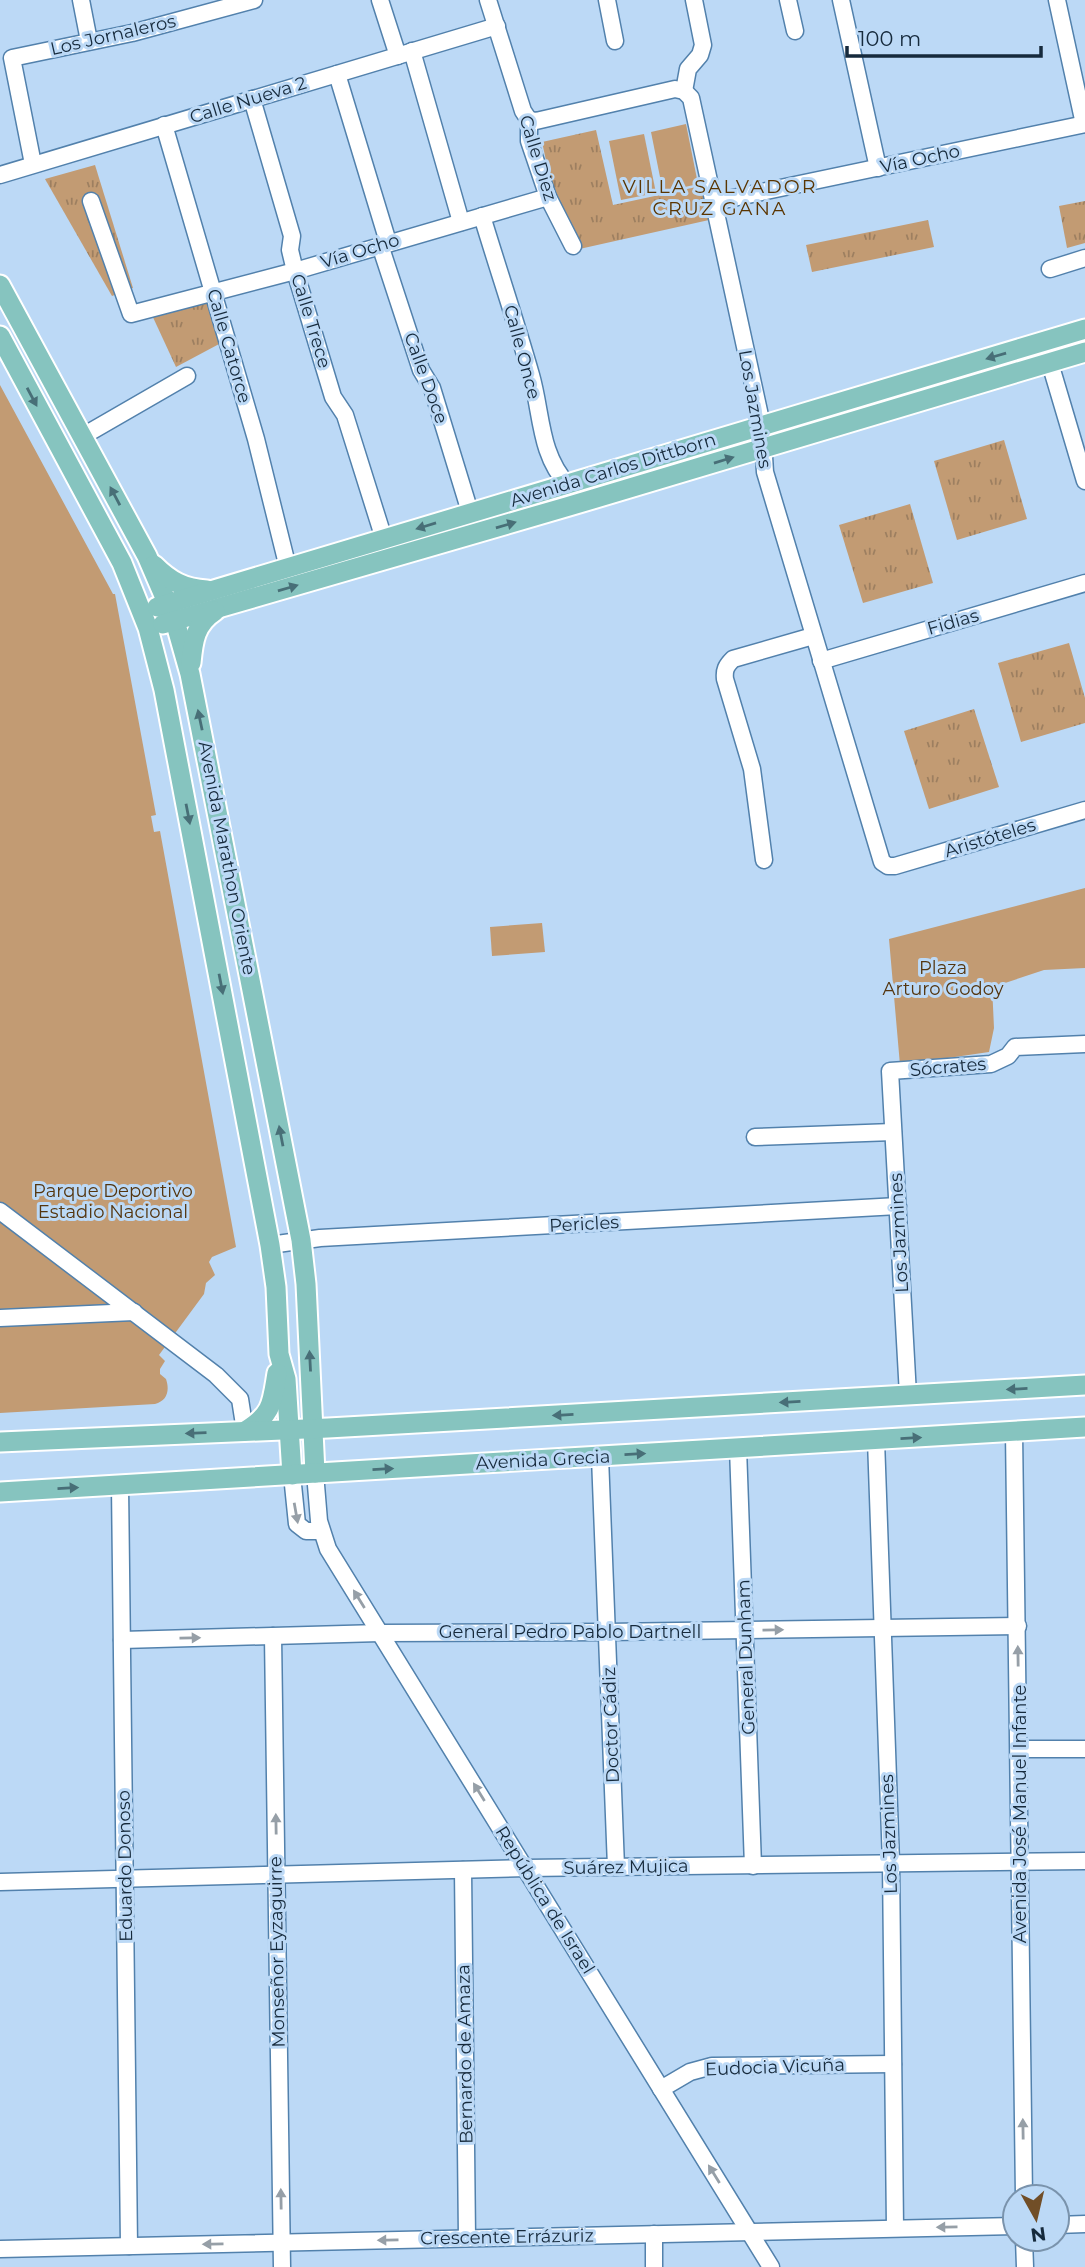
<svg xmlns="http://www.w3.org/2000/svg" width="1085" height="2267" viewBox="0 0 1085 2267" font-family="Montserrat,sans-serif">
  <defs>
    <pattern id="grass-tufts" width="24" height="20" patternUnits="userSpaceOnUse" patternTransform="scale(1.75)"><rect width="24" height="20" fill="#c29b73"/><path d="M3 7l-1-3M5 7V3M7 7l1-3M15 17l-1-3M17 17v-4M19 17l1-3" fill="none" stroke="#9d7f60"/></pattern>
  </defs>
  <rect width="100%" height="100%" fill="#bcd9f6"/>
  <g fill="url(#grass-tufts)">
    <polygon points="596,130 613,205 701,186 709,220 566,252 542,142"/>
    <polygon points="95,165 133,288 112,296 45,179"/>
    <polygon points="1085,201 1085,243 1067,248 1059,206"/>
    <polygon points="928,220 934,247 812,272 806,245"/>
    <polygon points="206,298 221,343 176,367 151,313"/>
    <polygon points="1004,440 1027,519 957,540 934,461"/>
    <polygon points="910,504 933,583 863,603 839,525"/>
    <polygon points="1069,643 1085,698 1085,723 1021,742 998,663"/>
    <polygon points="974,709 999,787 929,809 904,731"/>
  </g>
  <g fill="#c29b73">
    <polygon points="686,124 698,184 663,192 651,132"/>
    <polygon points="644,134 656,193 621,200 609,141"/>
    <path d="M0,385L113,594H115L156,815L151,816L154,832L160,831L232,1225L236,1247L212,1257L209,1262L215,1275L206,1283L204,1294L159,1355L165,1361L160,1369V1374L166,1379C170,1391 167,1401 155,1404L0,1413Z"/>
    <polygon points="1085,888 1085,968 1044,970 1002,984 992,985 994,1028 989,1052 900,1065 889,939"/>
    <polygon points="542,923 545,952 492,956 490,927"/>
  </g>
  <g fill="none" stroke-linecap="round" stroke-linejoin="round">
    <g stroke="#5281ac" stroke-width="19">
      <g id="minor">
        <polyline points="81,0 89,41"/>
        <polyline points="380,0 398,56"/>
        <polyline points="488,0 523,111 529,120 529,141 548,197 573,246"/>
        <polyline points="607,0 615,41"/>
        <polyline points="788,0 795,31"/>
        <polyline points="841,0 878,168"/>
        <polyline points="1057,0 1084,124"/>
        <polyline points="412,51 461,222"/>
        <polyline points="337,74 388,242"/>
        <polyline points="684,91 688,69 700,55 703,45 694,0"/>
        <polyline points="252,99 292,236 290,250 295,271 333,397 345,415 384,539"/>
        <polyline points="529,120 536,121 675,89 684,91 691,98 762,425 765,472 882,862 888,866 895,866 1085,810"/>
        <polyline points="164,125 256,439 288,568"/>
        <polyline points="33,164 12,58 132,33 254,0"/>
        <polyline points="0,175 497,26"/>
        <polyline points="91,201 131,314 295,271 548,197"/>
        <polyline points="714,202 1085,124"/>
        <path d="M482,216C498,269 516,322 531,375C542,413 539,454 568,485"/>
        <polyline points="380,245 421,370 432,388 470,512"/>
        <polyline points="1050,269 1085,258"/>
        <polyline points="1047,353 1085,481"/>
        <polyline points="83,436 187,376"/>
        <polyline points="821,661 1085,583"/>
        <path d="M764,860L752,769L725,679C724,670 726,666 733,659L813,636"/>
        <polyline points="755,1137 893,1132"/>
        <polyline points="0,1211 216,1375 240,1399 245,1431"/>
        <polyline points="270,1245 320,1238 898,1206"/>
        <polyline points="0,1318 134,1312"/>
        <polyline points="908,1395 890,1071 991,1064 1008,1056 1015,1047 1085,1044"/>
        <polyline points="1014,1432 1024,2197"/>
        <polyline points="876,1440 891,1863 895,2228"/>
        <polyline points="738,1448 753,1866"/>
        <polyline points="600,1457 616,1867"/>
        <polyline points="315,1473 319,1521 328,1549 771,2267"/>
        <polyline points="292,1475 297,1524 306,1531 321,1531"/>
        <polyline points="120,1485 129,2246"/>
        <polyline points="273,1636 282,2267"/>
        <polyline points="122,1640 380,1633 607,1632 1018,1626"/>
        <polyline points="1019,1749 1085,1749"/>
        <polyline points="463,1870 467,2238"/>
        <polyline points="0,1882 526,1868 1085,1861"/>
        <polyline points="661,2089 690,2072 712,2066 893,2064"/>
        <polyline points="1057,2225 1085,2224"/>
        <polyline points="654,2234 654,2267"/>
        <polyline points="1024,2239 1025,2267"/>
        <polyline points="0,2249 1015,2226"/>
      </g>
    </g>
    <g stroke="#fff" stroke-width="23">
      <g id="major">
        <polyline points="0,285 147,556 175,621 190,674 301,1240 306,1284 315,1473"/>
        <polyline points="0,336 122,563 148,628 164,690 270,1245 276,1287 279,1354 286,1379 292,1475"/>
        <path d="M154,565C170,581 184,589 207,590"/>
        <polyline points="157,607 1085,329"/>
        <polyline points="163,624 566,507 1085,352"/>
        <path d="M191,663C193,641 195,624 215,611"/>
        <path d="M245,1431C273,1414 272,1403 277,1373"/>
        <polyline points="0,1442 328,1428 1085,1385"/>
        <polyline points="0,1492 1085,1427"/>
      </g>
    </g>
    <use href="#minor" stroke="#fff" stroke-width="16"/>
    <use href="#major" stroke="#86c4bf" stroke-width="19"/>
  </g>
  <defs><path id="oneway-solid" d="M-6-.8H1V-3.2L6.5 0L1 3.2V.8H-6Z" transform="scale(1.75)"/></defs>
  <g fill="#486f77">
    <use href="#oneway-solid" transform="translate(996 356) rotate(164)"/>
    <use href="#oneway-solid" transform="translate(32 397) rotate(62)"/>
    <use href="#oneway-solid" transform="translate(724 460) rotate(-17)"/>
    <use href="#oneway-solid" transform="translate(115 496) rotate(-118)"/>
    <use href="#oneway-solid" transform="translate(506 525) rotate(-16)"/>
    <use href="#oneway-solid" transform="translate(426 526) rotate(163)"/>
    <use href="#oneway-solid" transform="translate(288 588) rotate(-16)"/>
    <use href="#oneway-solid" transform="translate(200 720) rotate(-102)"/>
    <use href="#oneway-solid" transform="translate(188 814) rotate(79)"/>
    <use href="#oneway-solid" transform="translate(221 984) rotate(79)"/>
    <use href="#oneway-solid" transform="translate(281 1136) rotate(-101)"/>
    <use href="#oneway-solid" transform="translate(310 1361) rotate(-93)"/>
    <use href="#oneway-solid" transform="translate(1017 1389) rotate(177)"/>
    <use href="#oneway-solid" transform="translate(790 1402) rotate(177)"/>
    <use href="#oneway-solid" transform="translate(563 1415) rotate(177)"/>
    <use href="#oneway-solid" transform="translate(196 1433) rotate(178)"/>
    <use href="#oneway-solid" transform="translate(911 1438) rotate(-3)"/>
    <use href="#oneway-solid" transform="translate(635 1454) rotate(-3)"/>
    <use href="#oneway-solid" transform="translate(383 1469) rotate(-3)"/>
    <use href="#oneway-solid" transform="translate(68 1488) rotate(-3)"/>
  </g>
  <g fill="#969fa7">
    <use href="#oneway-solid" transform="translate(296 1513) rotate(80)"/>
    <use href="#oneway-solid" transform="translate(359 1599) rotate(-122)"/>
    <use href="#oneway-solid" transform="translate(773 1630) rotate(-1)"/>
    <use href="#oneway-solid" transform="translate(190 1638) rotate(-1)"/>
    <use href="#oneway-solid" transform="translate(1018 1656) rotate(-91)"/>
    <use href="#oneway-solid" transform="translate(479 1792) rotate(-122)"/>
    <use href="#oneway-solid" transform="translate(276 1824) rotate(-91)"/>
    <use href="#oneway-solid" transform="translate(1023 2129) rotate(-91)"/>
    <use href="#oneway-solid" transform="translate(714 2174) rotate(-122)"/>
    <use href="#oneway-solid" transform="translate(281 2199) rotate(-91)"/>
    <use href="#oneway-solid" transform="translate(947 2227) rotate(179)"/>
    <use href="#oneway-solid" transform="translate(388 2240) rotate(179)"/>
    <use href="#oneway-solid" transform="translate(213 2244) rotate(179)"/>
  </g>
  <g text-anchor="middle" stroke-width="6" stroke-linejoin="round" paint-order="stroke">
    <g font-size="18" fill="#162a3c" stroke="#bcd9f6">
      <text transform="translate(113 35) rotate(-13)" y="6">Los Jornaleros</text>
      <text transform="translate(248 100) rotate(-17)" y="6">Calle Nueva 2</text>
      <text transform="translate(538 158) rotate(73)" y="6">Calle Diez</text>
      <text transform="translate(920 159) rotate(-12)" y="6">Vía Ocho</text>
      <text transform="translate(360 251) rotate(-17)" y="6">Vía Ocho</text>
      <text transform="translate(311 321) rotate(73)" y="6">Calle Trece</text>
      <text transform="translate(229 346) rotate(74)" y="6">Calle Catorce</text>
      <text transform="translate(522 352) rotate(75)" y="6">Calle Once</text>
      <text transform="translate(426 378) rotate(70)" y="6">Calle Doce</text>
      <text transform="translate(755 409) rotate(80)" y="6">Los Jazmines</text>
      <text transform="translate(613 470) rotate(-17)" y="6">Avenida Carlos Dittborn</text>
      <text transform="translate(953 622) rotate(-16)" y="6">Fidias</text>
      <text transform="translate(990 838) rotate(-17)" y="6">Aristóteles</text>
      <text transform="translate(227 858) rotate(79)" y="6">Avenida Marathon Oriente</text>
      <text transform="translate(948 1067) rotate(-5)" y="6">Sócrates</text>
      <text transform="translate(584 1224) rotate(-3)" y="6">Pericles</text>
      <text transform="translate(899 1233) rotate(-93)" y="6">Los Jazmines</text>
      <text transform="translate(543 1460) rotate(-3)" y="6">Avenida Grecia</text>
      <text x="570" y="1638">General Pedro Pablo Dartnell</text>
      <text transform="translate(746 1657) rotate(-92)" y="6">General Dunham</text>
      <text transform="translate(611 1725) rotate(-92)" y="6">Doctor Cádiz</text>
      <text transform="translate(1020 1814) rotate(-90)" y="6">Avenida José Manuel Infante</text>
      <text transform="translate(889 1834) rotate(-92)" y="6">Los Jazmines</text>
      <text transform="translate(125 1866) rotate(-91)" y="6">Eduardo Donoso</text>
      <text transform="translate(626 1867) rotate(-1)" y="6">Suárez Mujica</text>
      <text transform="translate(545 1900) rotate(58)" y="6">República de Israel</text>
      <text transform="translate(277 1952) rotate(-91)" y="6">Monseñor Eyzaguirre</text>
      <text transform="translate(465 2054) rotate(-91)" y="6">Bernardo de Amaza</text>
      <text transform="translate(775 2067) rotate(-2)" y="6">Eudocia Vicuña</text>
      <text transform="translate(507 2237) rotate(-1)" y="6">Crescente Errázuriz</text>
    </g>
    <g font-size="18" fill="#54350e" stroke="#bcd9f6">
      <text x="943" y="974">Plaza<tspan x="943" dy="21">Arturo Godoy</tspan></text>
      <text x="113" y="1197">Parque Deportivo<tspan x="113" dy="21">Estadio Nacional</tspan></text>
    </g>
    <g font-size="19" letter-spacing="2" fill="#5a3501" stroke="#bcd9f6">
      <text x="720" y="193">VILLA SALVADOR<tspan x="720" dy="22">CRUZ GANA</tspan></text>
    </g>
  </g>
  <g transform="translate(1036 2218) rotate(172)"><circle r="33" fill="#bcd9f6" stroke="#7a93ac" stroke-width="2"/>
  <path d="M0-5L12 26L0 18L-12 26Z" fill="#714e27"/>
  <text y="-10" font-size="19" font-weight="bold" text-anchor="middle" fill="#162a3c">N</text>
  </g>
  <path d="M847 46v10h194v-10" fill="none" stroke="#162a3c" stroke-width="3.5"/>
  <text x="858" y="46" font-size="21" fill="#162a3c" stroke="#bcd9f6" stroke-width="5" paint-order="stroke">100 m</text>
</svg>
